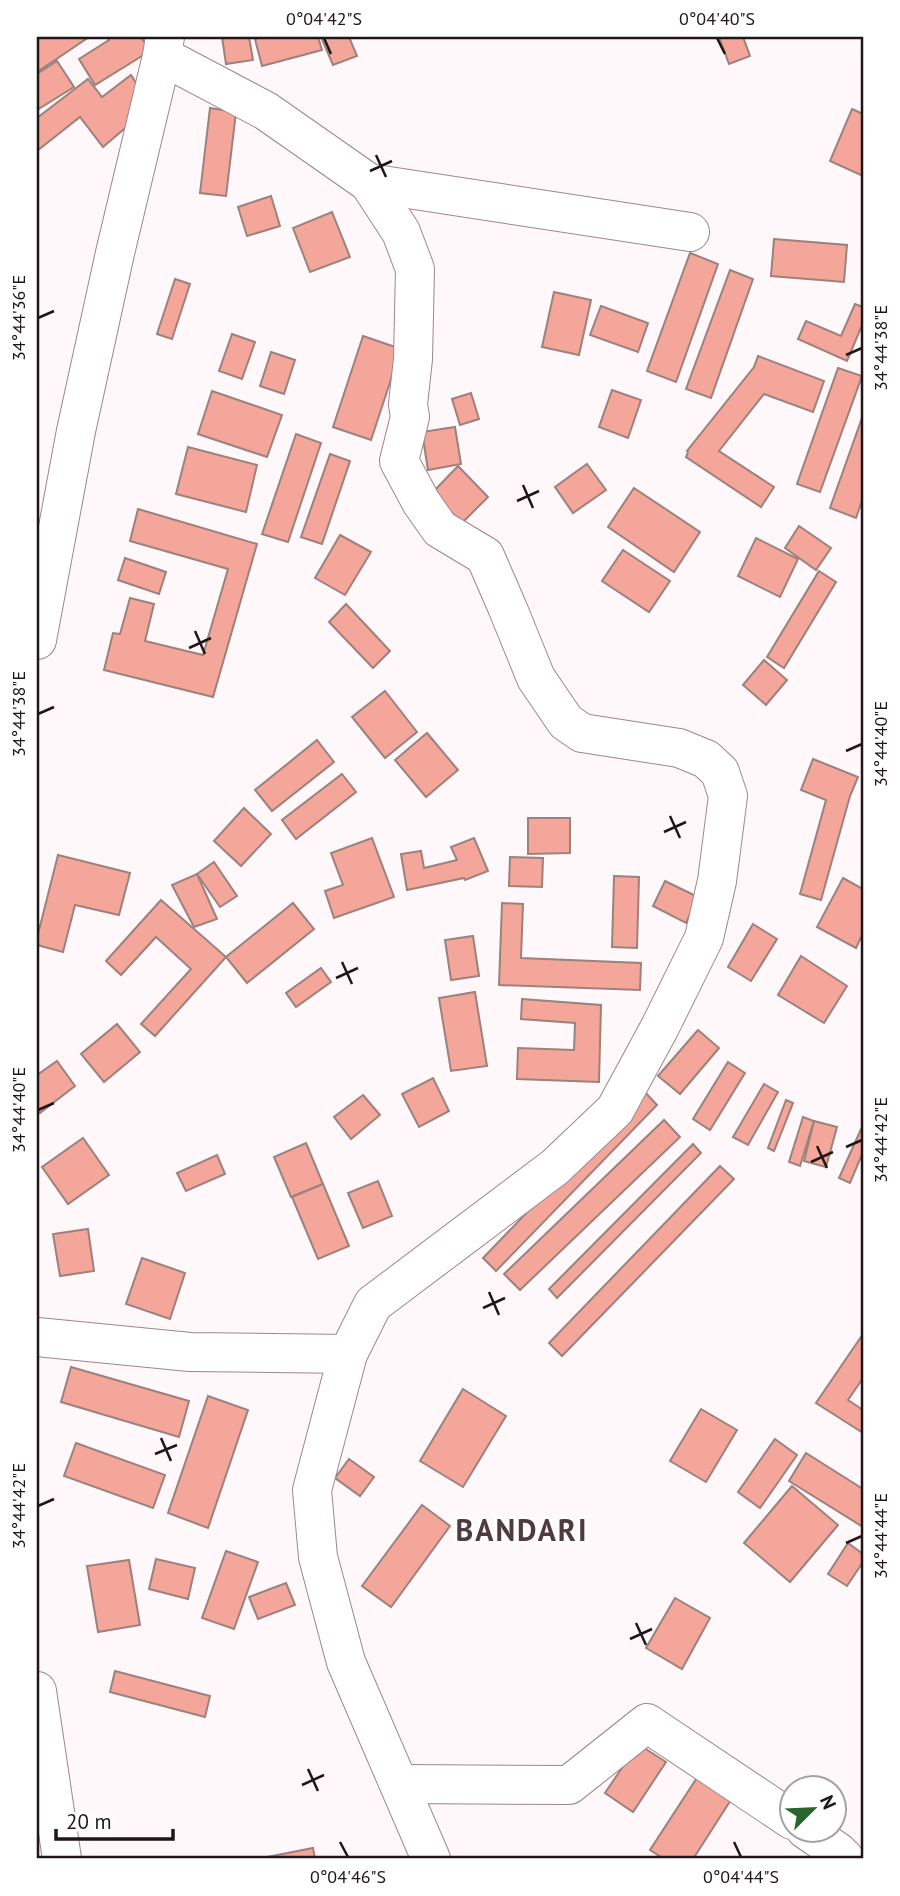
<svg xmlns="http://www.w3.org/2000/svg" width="900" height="1896" viewBox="0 0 900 1896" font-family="'PT Sans',sans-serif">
  <rect width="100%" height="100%" fill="#fef8fa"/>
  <g fill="#f5a69a" stroke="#9c817c" stroke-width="2">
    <polygon points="37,37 89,37 37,72"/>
    <polygon points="107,37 141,37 150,51 95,85 79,59 109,40"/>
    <polygon points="222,37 249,37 253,60 226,64"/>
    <polygon points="262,37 318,37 322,50 262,66 255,39"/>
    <polygon points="321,37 349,37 357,56 333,65"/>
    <polygon points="719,37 743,37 750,56 729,64"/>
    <polygon points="57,61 74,87 37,110 37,74"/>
    <polygon points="131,75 151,106 103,147 80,117 37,151 37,118 88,79 102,97"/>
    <polygon points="210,108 236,112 226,196 200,193"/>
    <polygon points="852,109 863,114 863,176 830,161"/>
    <polygon points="271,196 280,226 247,236 238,207"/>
    <polygon points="332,212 350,257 310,272 293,228"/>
    <polygon points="774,239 847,245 844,282 771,276"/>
    <polygon points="690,253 718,264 676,382 647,371"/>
    <polygon points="730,270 753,279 711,398 686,389"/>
    <polygon points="175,279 190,284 172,339 157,334"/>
    <polygon points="554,292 591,300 579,355 542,347"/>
    <polygon points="855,304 863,307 863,323 847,361 798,339 806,321 841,336"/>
    <polygon points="601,306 648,323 638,352 590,335"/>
    <polygon points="232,334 255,342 242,379 219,371"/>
    <polygon points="363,336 401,349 371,440 333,427"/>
    <polygon points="271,352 295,360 284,394 260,386"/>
    <polygon points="758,356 824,381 813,412 764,394 719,451 774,487 761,507 686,457 688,452 687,451 754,367"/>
    <polygon points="838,368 862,376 820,492 797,484"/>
    <polygon points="612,390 641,400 628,438 599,427"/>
    <polygon points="212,391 282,415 267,457 198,434"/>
    <polygon points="471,393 479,419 460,425 452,399"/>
    <polygon points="863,415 863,498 856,518 830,508"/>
    <polygon points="455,427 461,464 428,470 422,432"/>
    <polygon points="296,434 321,443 288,542 262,534"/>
    <polygon points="188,447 257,465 246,512 176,494"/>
    <polygon points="330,454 350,461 322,544 301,537"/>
    <polygon points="587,464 606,490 573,513 555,487"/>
    <polygon points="458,466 488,497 462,523 432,493"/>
    <polygon points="634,488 700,532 674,572 608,527"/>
    <polygon points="138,509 257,544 213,697 104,670 113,633 120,634 130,598 154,604 145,641 203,655 228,569 130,541"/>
    <polygon points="799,526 831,548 816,570 785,548"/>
    <polygon points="340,535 371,552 345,595 315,578"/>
    <polygon points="756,538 798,559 780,597 738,576"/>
    <polygon points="623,550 670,581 649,612 602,581"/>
    <polygon points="125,558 166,572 159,594 118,580"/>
    <polygon points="819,571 836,582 784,668 767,657"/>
    <polygon points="346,604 390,651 373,668 329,622"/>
    <polygon points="764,660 787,680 766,705 743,685"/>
    <polygon points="385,691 417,732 385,758 352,717"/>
    <polygon points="427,733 458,770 426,797 395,760"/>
    <polygon points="317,740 334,762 272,811 255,790"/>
    <polygon points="813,759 858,777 850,796 821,900 800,894 826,800 801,790"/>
    <polygon points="342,774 356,792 296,839 282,820"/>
    <polygon points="244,808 271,834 241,866 214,841"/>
    <polygon points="528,818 570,818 570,853 528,854"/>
    <polygon points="372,838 394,897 334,918 325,891 343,885 331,853"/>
    <polygon points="474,838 488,871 465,880 464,878 407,890 401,854 421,851 424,868 457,860 451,847"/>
    <polygon points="58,855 130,873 119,915 75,905 63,952 37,945 37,938"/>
    <polygon points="510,857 543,858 542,887 509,886"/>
    <polygon points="214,862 237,896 220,907 197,874"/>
    <polygon points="197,874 217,919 194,927 172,885"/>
    <polygon points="614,876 639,877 637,948 612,947"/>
    <polygon points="843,878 863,889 863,933 856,948 817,927"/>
    <polygon points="665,881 698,897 686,923 653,906"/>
    <polygon points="161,900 226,957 155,1036 141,1024 191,969 156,937 121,975 106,961"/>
    <polygon points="293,903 314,929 247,983 226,957"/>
    <polygon points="502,903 523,904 521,958 641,963 640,990 499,985"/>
    <polygon points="753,924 777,939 751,981 728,967"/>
    <polygon points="473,936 479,976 451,980 445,940"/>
    <polygon points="801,956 847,986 824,1023 778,995"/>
    <polygon points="321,968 331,982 296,1007 286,993"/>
    <polygon points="475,992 487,1066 451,1071 439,998"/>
    <polygon points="522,999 601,1005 599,1082 517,1079 518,1048 574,1050 575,1023 521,1019"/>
    <polygon points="117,1024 140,1052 104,1082 81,1054"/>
    <polygon points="698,1030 719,1048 680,1094 658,1076"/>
    <polygon points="57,1061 75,1086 40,1113 37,1108 37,1075"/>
    <polygon points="728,1062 745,1073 710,1130 693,1119"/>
    <polygon points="433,1078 449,1111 419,1127 402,1094"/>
    <polygon points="764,1084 778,1092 748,1145 733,1137"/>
    <polygon points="644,1091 657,1105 496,1271 483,1258"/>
    <polygon points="363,1095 380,1115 351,1139 334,1117"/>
    <polygon points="786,1100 793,1103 774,1151 768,1148"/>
    <polygon points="803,1117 814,1121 800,1166 789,1162"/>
    <polygon points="664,1120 680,1137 520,1290 504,1274"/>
    <polygon points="814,1121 837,1127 826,1167 804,1161"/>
    <polygon points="861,1129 863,1130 863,1152 850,1183 839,1178"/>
    <polygon points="83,1138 109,1175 68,1204 42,1167"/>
    <polygon points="306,1143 323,1184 291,1197 274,1157"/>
    <polygon points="693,1144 701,1153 557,1298 549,1289"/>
    <polygon points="217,1155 225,1174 186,1191 177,1173"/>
    <polygon points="720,1166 734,1179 562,1356 549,1343"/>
    <polygon points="378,1181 392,1216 363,1228 348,1193"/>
    <polygon points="323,1184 349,1246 318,1259 292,1197"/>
    <polygon points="88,1229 94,1271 60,1276 53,1234"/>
    <polygon points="142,1258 185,1273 170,1319 126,1304"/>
    <polygon points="863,1334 863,1378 848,1400 863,1410 863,1433 816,1403"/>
    <polygon points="71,1367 189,1401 179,1437 61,1402"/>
    <polygon points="463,1389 506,1416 463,1487 420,1461"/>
    <polygon points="208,1396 248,1410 208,1528 168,1513"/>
    <polygon points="701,1409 737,1430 706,1482 670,1461"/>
    <polygon points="775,1439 797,1455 760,1508 738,1492"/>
    <polygon points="76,1443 165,1475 153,1508 64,1476"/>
    <polygon points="806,1453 863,1489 863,1527 789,1481"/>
    <polygon points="349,1459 374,1477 360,1496 335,1478"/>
    <polygon points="792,1486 838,1525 790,1582 744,1543"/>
    <polygon points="422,1505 450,1526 391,1607 362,1586"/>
    <polygon points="848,1543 863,1554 863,1562 847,1586 828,1574"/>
    <polygon points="226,1551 258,1562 234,1629 202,1618"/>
    <polygon points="156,1559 195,1568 188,1599 149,1589"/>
    <polygon points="129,1560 140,1625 98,1632 87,1566"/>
    <polygon points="286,1583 295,1605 258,1619 249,1597"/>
    <polygon points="675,1598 710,1618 682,1669 646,1648"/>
    <polygon points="115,1671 210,1696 205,1717 110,1692"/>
    <polygon points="638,1744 666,1762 633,1812 605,1793"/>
    <polygon points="702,1770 736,1792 693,1859 664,1859 650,1850"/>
    <polygon points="313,1848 315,1859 257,1859"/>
  </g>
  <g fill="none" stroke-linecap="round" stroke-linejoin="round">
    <g stroke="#a0858c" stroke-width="40">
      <g id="minor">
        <polyline points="162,56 266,111 369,183 401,232 415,269 413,359 408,404 410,417 399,461 421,502 440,529 485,556 508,609 536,678 566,722 582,733 679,748 706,759 720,772 728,796 717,881 704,938 660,1027 615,1110 555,1167 373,1304 348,1354 312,1490 318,1557 346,1662 431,1859"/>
        <polyline points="369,183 690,232"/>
        <polyline points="37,640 76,431 115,253 162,56 165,37"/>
        <polyline points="37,1337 190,1352 348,1354"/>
        <polyline points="37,1691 62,1859"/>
        <polyline points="400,1784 569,1785 647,1723 792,1820"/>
        <polyline points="805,1829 838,1852 845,1859"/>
      </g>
    </g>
    <use href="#minor" stroke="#fff" stroke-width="38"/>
  </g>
  <path fill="none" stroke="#201619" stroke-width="2.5" d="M324,38L331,54M717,38L725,54M376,155L386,177M370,171L392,161M38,318L54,311M846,355L862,348M523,485L533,508M517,501L539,491M195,631L205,654M189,648L211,638M38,714L54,707M846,751L862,744M670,816L680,838M664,832L686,822M342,962L352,984M336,978L358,968M38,1110L54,1103M817,1146L827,1168M846,1147L862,1140M811,1162L833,1152M489,1292L499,1315M483,1308L505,1298M161,1438L171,1461M155,1454L177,1445M38,1506L54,1499M846,1543L862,1536M636,1623L646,1645M630,1639L652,1629M308,1769L318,1791M302,1785L324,1775M340,1842L348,1857M734,1842L741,1857"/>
  <g text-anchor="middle" stroke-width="6" stroke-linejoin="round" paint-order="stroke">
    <g font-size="30" font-weight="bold" letter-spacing="2" fill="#50393f" stroke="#fff">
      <text x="522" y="1541">BANDARI</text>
    </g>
  </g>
  <rect width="900" height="1896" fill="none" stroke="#ffffff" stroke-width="77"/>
  <g transform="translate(813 1809) rotate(66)"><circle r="33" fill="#ffffff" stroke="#a6a2a3" stroke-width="2"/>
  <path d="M0-5L12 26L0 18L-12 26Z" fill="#28662e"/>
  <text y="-10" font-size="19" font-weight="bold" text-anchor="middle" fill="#201619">N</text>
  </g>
  <path d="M56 1829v10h117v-10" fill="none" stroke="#201619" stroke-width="3.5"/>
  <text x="66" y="1829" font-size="21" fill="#201619" stroke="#ffffff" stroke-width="5" paint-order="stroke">20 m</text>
  <rect x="38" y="38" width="824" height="1819" fill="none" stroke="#201619" stroke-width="2.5"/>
  <g font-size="18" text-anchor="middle" fill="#201619">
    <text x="324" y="25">0°04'42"S</text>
    <text x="717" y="25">0°04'40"S</text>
    <text transform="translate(19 318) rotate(-90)" y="6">34°44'36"E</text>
    <text transform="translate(881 348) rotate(-90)" y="6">34°44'38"E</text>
    <text transform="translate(19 714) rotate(-90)" y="6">34°44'38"E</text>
    <text transform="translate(881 744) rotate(-90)" y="6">34°44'40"E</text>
    <text transform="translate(19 1110) rotate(-90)" y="6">34°44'40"E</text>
    <text transform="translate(881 1140) rotate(-90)" y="6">34°44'42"E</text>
    <text transform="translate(19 1506) rotate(-90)" y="6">34°44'42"E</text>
    <text transform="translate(881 1536) rotate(-90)" y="6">34°44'44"E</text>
    <text x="348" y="1883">0°04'46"S</text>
    <text x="741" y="1883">0°04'44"S</text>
  </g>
</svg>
